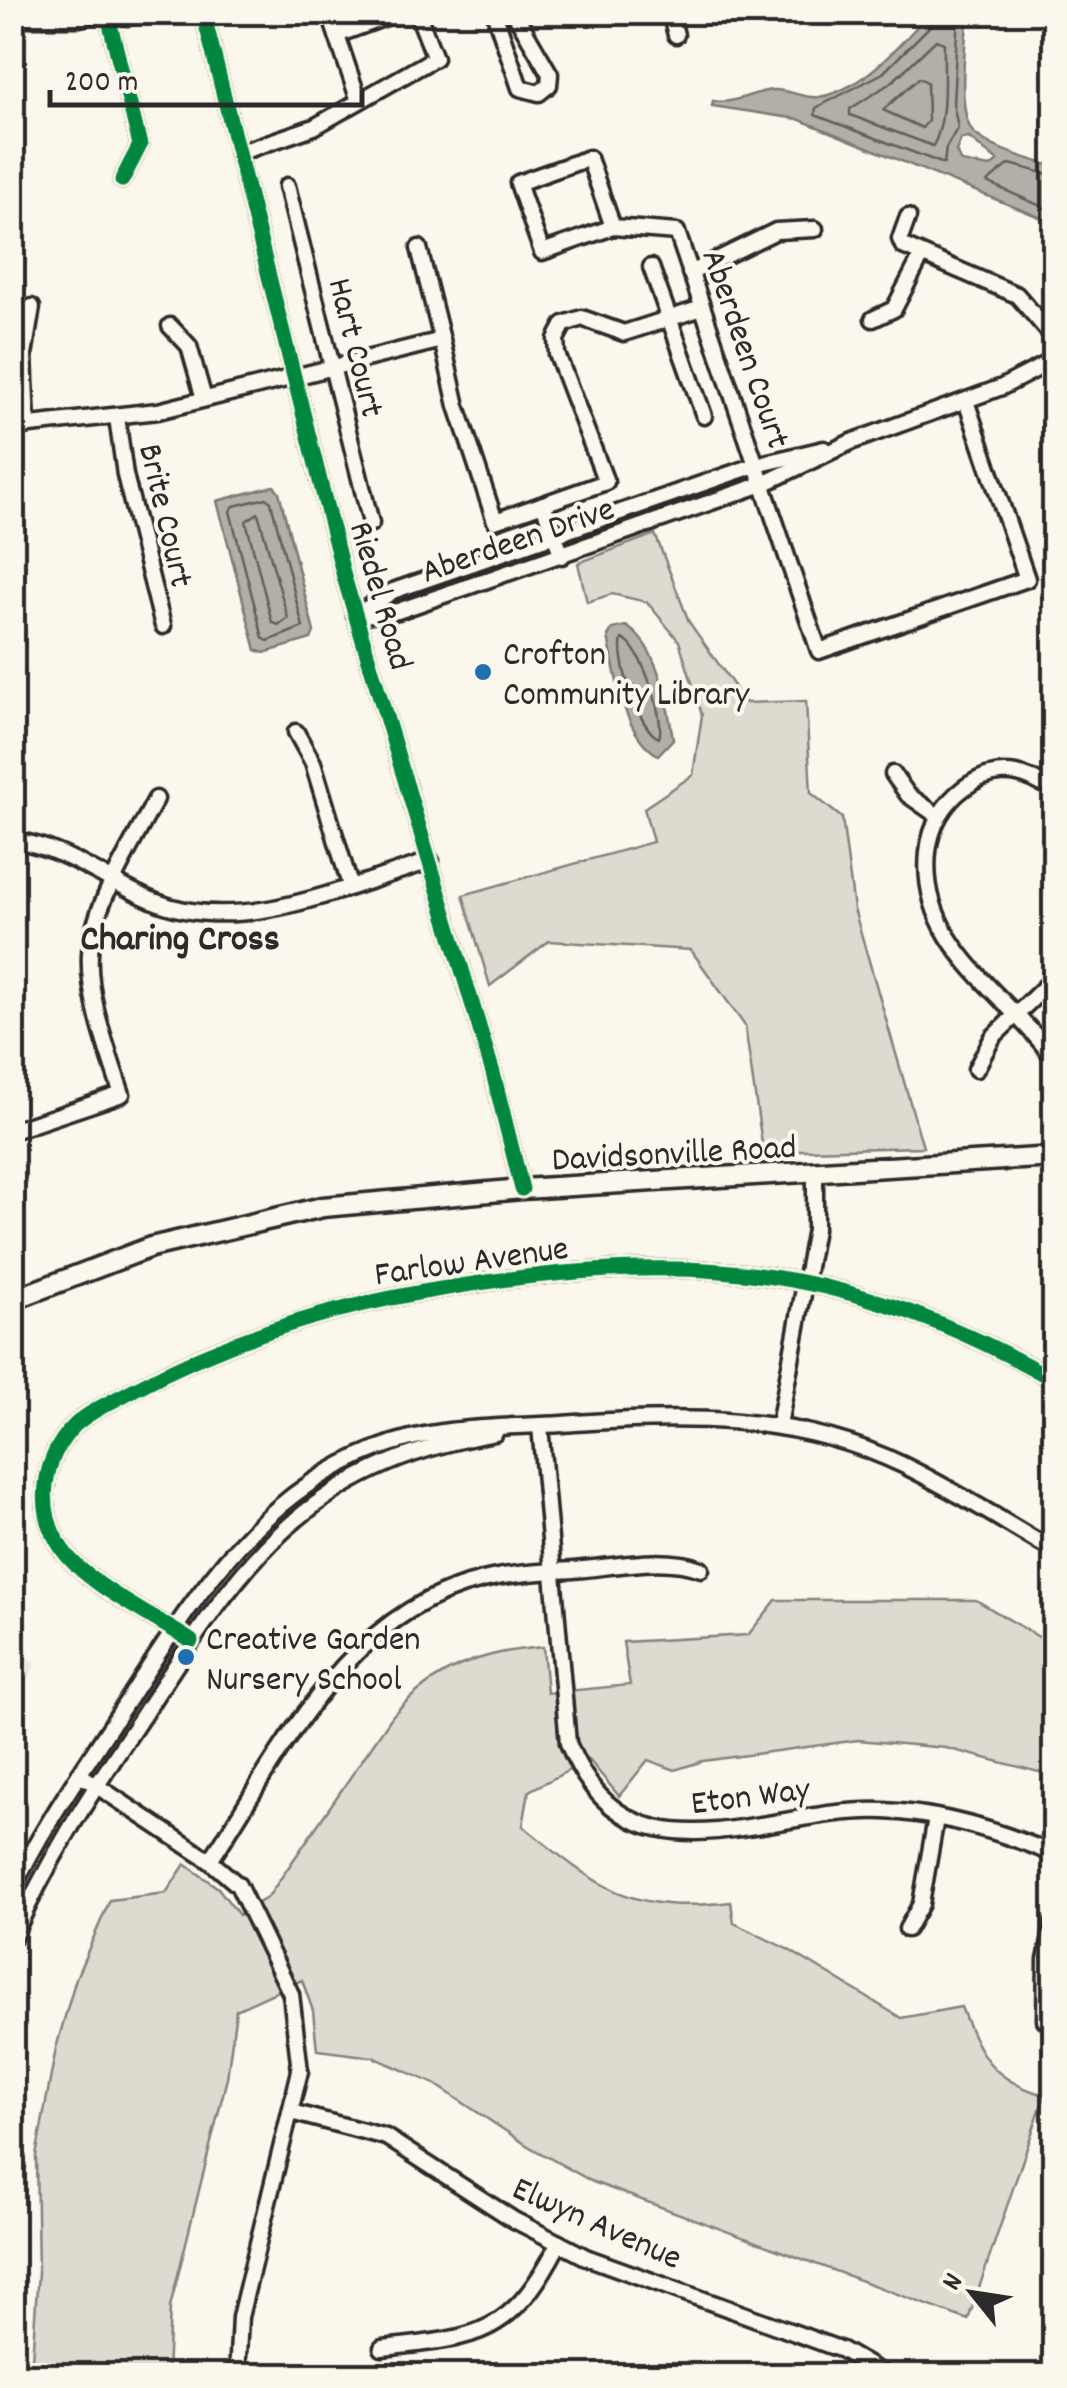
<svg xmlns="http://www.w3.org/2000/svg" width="1067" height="2388" viewBox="0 0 1067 2388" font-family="Dekko,sans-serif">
  <rect width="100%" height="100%" fill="#fbf7ec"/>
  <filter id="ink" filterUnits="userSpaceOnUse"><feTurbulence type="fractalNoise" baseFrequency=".01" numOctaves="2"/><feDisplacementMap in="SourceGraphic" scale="20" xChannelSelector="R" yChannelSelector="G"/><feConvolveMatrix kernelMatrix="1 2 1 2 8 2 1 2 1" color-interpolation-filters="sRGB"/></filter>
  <g filter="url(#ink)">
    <polygon fill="#ebe8de" points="13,1650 36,1663 13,1708"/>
    <g fill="#dddad0" stroke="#84827e" stroke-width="2.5">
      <polygon points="655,534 689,622 746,703 806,701 811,793 842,818 854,909 923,1147 763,1151 745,1026 691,950 549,941 490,986 463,895 653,842 644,808 693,775 702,715 679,641 647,602 612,594 587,602 578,563"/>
      <path d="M776,1600H976L1054,1646V1776L946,1748L858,1740L703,1761L675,1770L648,1760L619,1796L589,1760L529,1791L523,1826C599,1888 629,1914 731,1902L734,1923L789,1950L901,2018L961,2007C980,2055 992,2081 1045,2095L968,2320L593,2182L528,2146L435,2084L373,2057L317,2050L313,2011L302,1980L236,2010L227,2078L170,2307L167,2375L31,2376L38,2272L36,2156L56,2048L76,1978L110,1900L166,1893L185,1864L218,1888L239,1915L268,1897L393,1715C436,1668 480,1652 543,1647L547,1693L630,1685L623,1642L748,1635Z"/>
    </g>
    <g fill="#b1afa7" stroke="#7b7a75" stroke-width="2.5" fill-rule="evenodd">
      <path d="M930,12L968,13C966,39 955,117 975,134C997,152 1029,158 1054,167V223L798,119L712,106L713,101C734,105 751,92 773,90C789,89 803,99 819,97C863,90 902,43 930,12ZM969,138L998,161L990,167L961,162L956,151L961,139Z"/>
      <polygon points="274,486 279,492 314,632 311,639 264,653 256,650 217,501"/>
      <path d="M626,626C659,646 667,702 673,739L658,755C623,736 615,673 608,636L612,629Z"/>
    </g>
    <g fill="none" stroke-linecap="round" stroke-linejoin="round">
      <g stroke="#61605d" stroke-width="2.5">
        <polyline points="936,12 933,23 883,73 816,108 815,115 944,164 946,148 958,127 953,104 958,12"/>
        <path d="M936,40L944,43C943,77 948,118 933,146L850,115V109L892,82Z"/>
        <polygon points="919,78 927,82 928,121 922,128 883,110"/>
        <polyline points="1054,176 1010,164 987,182 1054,212"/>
        <polygon points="266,498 271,502 303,627 268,641 263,638 230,511 234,506"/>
        <polygon points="258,513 288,618 278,625 272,622 246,521"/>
        <path d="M622,639C641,644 666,721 659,738C639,731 616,658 622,639Z"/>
      </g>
      <g stroke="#2b2b2b" stroke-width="21">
        <g id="minor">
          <polyline points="107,12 140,145 122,180"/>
          <polyline points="109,12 128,17 146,12"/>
          <polyline points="203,12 344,577 493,1073 522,1189"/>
          <polyline points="329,12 359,101"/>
          <polyline points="494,12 520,88 539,93 549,85 550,74 514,12"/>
          <polyline points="670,12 676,35"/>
          <polyline points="12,18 80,18 105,12"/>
          <polyline points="337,35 400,12"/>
          <polyline points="238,153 314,127 435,58 417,12"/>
          <polyline points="287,186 371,523"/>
          <polyline points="908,217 900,239 903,246 1017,295 1054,338"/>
          <polyline points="613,227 589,158 518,183 542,252 613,227 677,232 819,651 1027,579 966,401"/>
          <polyline points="419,248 442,340"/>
          <polyline points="651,267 704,416"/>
          <polyline points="690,273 776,231 815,229"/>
          <polyline points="873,319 894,309 922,255"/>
          <polyline points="170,326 189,346 204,399"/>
          <polyline points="117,417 125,475 163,626"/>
          <polyline points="27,425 24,355 32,307"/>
          <polyline points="12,427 158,411 442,340 457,406 495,521 606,482 557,354 556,339 564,324 582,318 624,333 702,308"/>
          <polyline points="543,504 562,556"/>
          <polyline points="360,613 393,591 756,465 824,449"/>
          <polyline points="355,616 398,611 763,484 851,442 1002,387 1054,360"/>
          <polyline points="296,732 313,763 350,885"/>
          <polyline points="893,774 908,795 938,816"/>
          <path d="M1042,784C1015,768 990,769 964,788C943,804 931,825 928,852C918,947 1007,992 1054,1059"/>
          <path d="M12,840C66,847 105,881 154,901C241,937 346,886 431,861"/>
          <polyline points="976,1069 993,1037 1054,978"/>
          <path d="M12,1131L122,1094C69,941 82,937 156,799"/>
          <polyline points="779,1425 815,1229 815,1173"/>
          <path d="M540,1426L568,1743C628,1894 767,1806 884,1811C943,1813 1001,1832 1054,1854"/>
          <path d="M191,1641C154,1616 87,1585 62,1549C35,1510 42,1458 75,1425C91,1410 114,1401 133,1390C229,1338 334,1306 441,1289C530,1274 630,1264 720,1271C842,1280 949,1320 1054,1380"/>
          <polyline points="79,1774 210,1861 238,1885 291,1994 300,2071 240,2317 237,2376"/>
          <path d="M210,1861C281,1754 345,1611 483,1580C512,1573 543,1572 573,1570C614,1567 663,1555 701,1569"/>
          <path d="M12,1890C42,1828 81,1772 118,1715C188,1609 251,1496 376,1449C437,1425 498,1428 562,1424C680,1416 793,1412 903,1465C955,1490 1004,1522 1054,1551"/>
          <polyline points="907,1929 921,1904 936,1818"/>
          <path d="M12,1940C46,1862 91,1793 138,1723C238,1569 300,1467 495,1433"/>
          <polyline points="1045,2020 1046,1960 1054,1922"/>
          <polyline points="291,2112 386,2137 514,2220 586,2257 842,2350 887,2376"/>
          <path d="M382,2348C479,2338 512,2335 559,2243"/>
        </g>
      </g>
      <g stroke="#2b2b2b" stroke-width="25">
        <polyline id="major" points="12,1300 151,1247 323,1207 522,1189 1054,1157"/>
      </g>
      <use href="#minor" stroke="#fbf7ec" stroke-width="14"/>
      <use href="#major" stroke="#fbf7ec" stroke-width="18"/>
      <g stroke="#fbf7ec" stroke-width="21">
        <g id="cycleway">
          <polyline points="107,12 140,145 122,180"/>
          <polyline points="203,12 344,577 493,1073 522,1189"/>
          <path d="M191,1641C154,1616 87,1585 62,1549C35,1510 42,1458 75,1425C91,1410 114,1401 133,1390C229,1338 334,1306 441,1289C530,1274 630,1264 720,1271C842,1280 949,1320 1054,1380"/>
        </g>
      </g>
      <use href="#cycleway" stroke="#00873e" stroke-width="15"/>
    </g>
  </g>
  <g fill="#1f6fb2" stroke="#fbf7ec" stroke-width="4">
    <circle cx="483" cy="672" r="10"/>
    <circle cx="186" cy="1657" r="10"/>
  </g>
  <g text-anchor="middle" stroke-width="8" stroke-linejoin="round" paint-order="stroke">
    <g font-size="35" fill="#2b2b2b" stroke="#fbf7ec">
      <text transform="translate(358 347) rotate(76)" y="12">Hart Court</text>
      <text transform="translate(748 348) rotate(71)" y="12">Aberdeen Court</text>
      <text transform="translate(168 515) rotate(77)" y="12">Brite Court</text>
      <text transform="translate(517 538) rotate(-19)" y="12">Aberdeen Drive</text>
      <text transform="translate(383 595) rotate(74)" y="12">Riedel Road</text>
      <text transform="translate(674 1151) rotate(-3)" y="12">Davidsonville Road</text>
      <text transform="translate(471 1259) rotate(-8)" y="12">Farlow Avenue</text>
      <text transform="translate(750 1794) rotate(-7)" y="12">Eton Way</text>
      <text transform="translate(598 2221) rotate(24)" y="12">Elwyn Avenue</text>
    </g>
    <g font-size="35" fill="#2b2b2b" stroke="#fbf7ec" text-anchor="start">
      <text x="503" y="664">Crofton<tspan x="503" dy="40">Community Library</tspan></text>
      <text x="206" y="1649">Creative Garden<tspan x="206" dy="40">Nursery School</tspan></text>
    </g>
    <g font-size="38" font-weight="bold" fill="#2b2b2b" stroke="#fbf7ec">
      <text x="180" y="949">Charing Cross</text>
    </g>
  </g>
  <rect width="1067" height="2388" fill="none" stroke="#fbf7ec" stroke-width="50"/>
  <rect x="25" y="25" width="1017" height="2338" fill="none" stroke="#2b2b2b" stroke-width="4" filter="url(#ink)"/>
  <g transform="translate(972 2293) rotate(300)" stroke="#fbf7ec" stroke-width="8" paint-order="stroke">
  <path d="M0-8L18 38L0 25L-18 38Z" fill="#2b2b2b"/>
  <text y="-15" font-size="28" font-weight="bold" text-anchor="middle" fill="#2b2b2b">N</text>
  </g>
  <path d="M50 90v15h312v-15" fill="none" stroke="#2b2b2b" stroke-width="5"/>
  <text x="65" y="90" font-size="30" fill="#2b2b2b" stroke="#fbf7ec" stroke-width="8" paint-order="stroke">200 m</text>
</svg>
